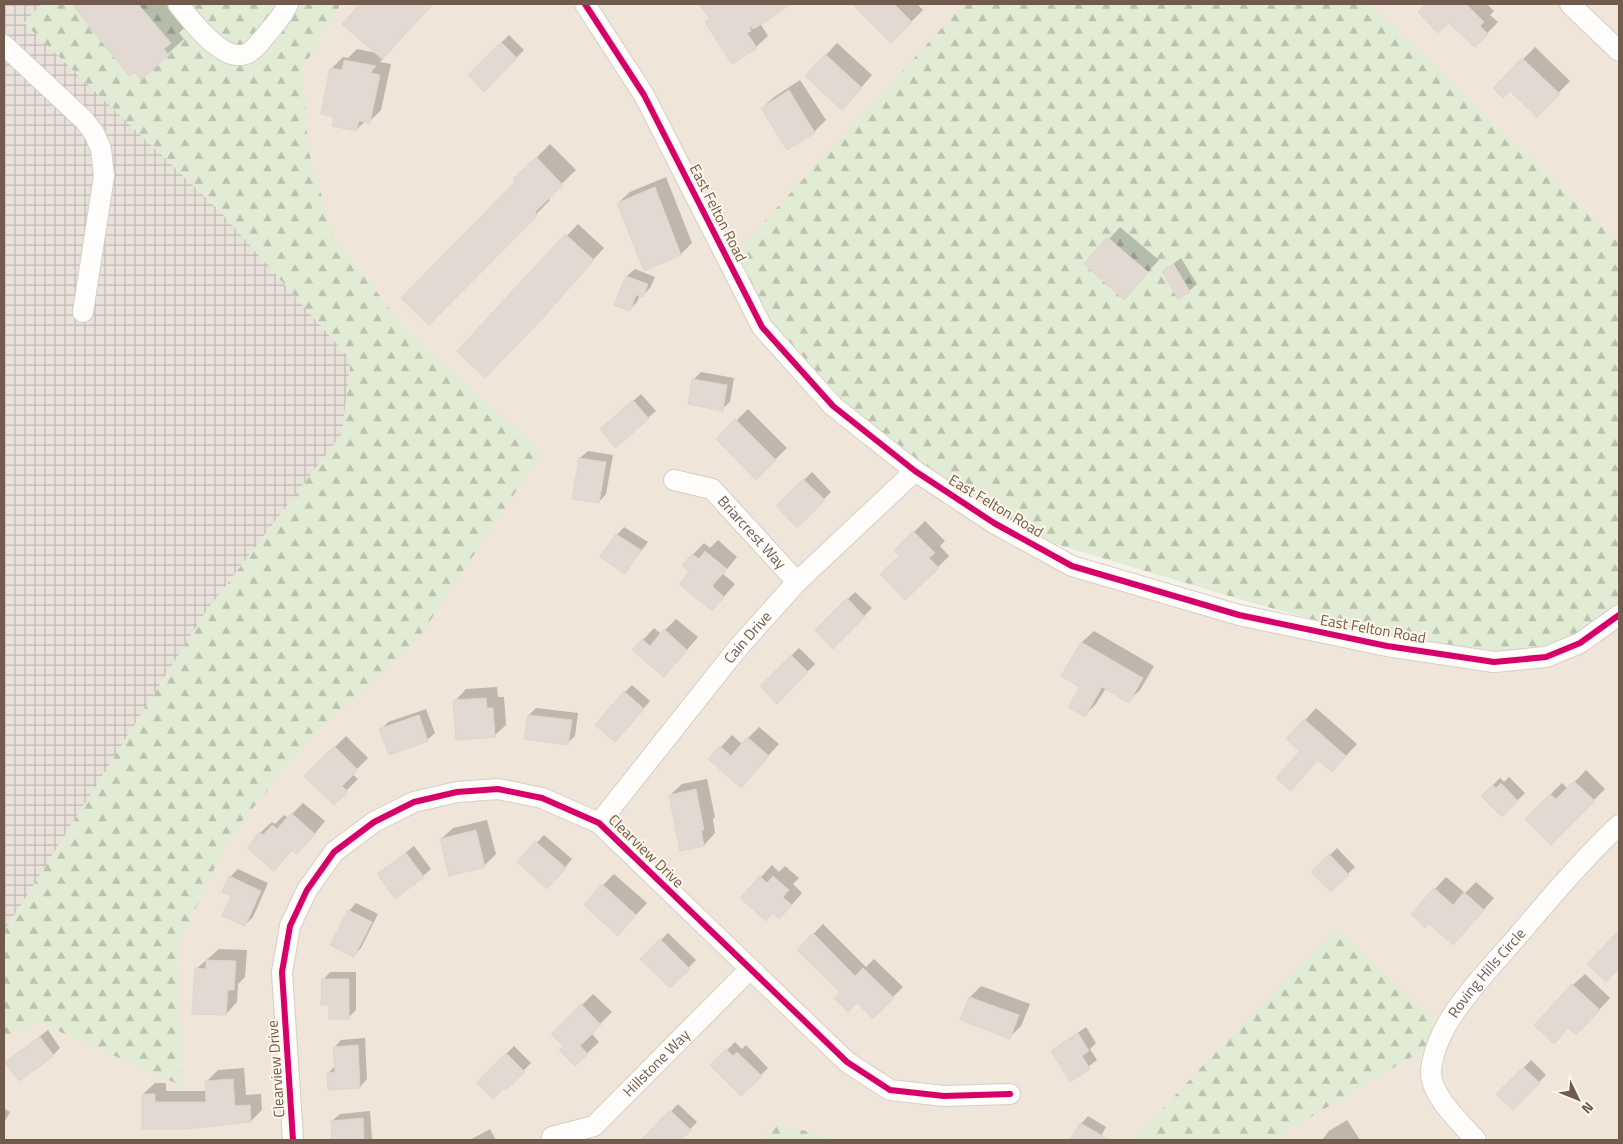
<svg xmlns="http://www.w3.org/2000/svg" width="1623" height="1144" viewBox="0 0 1623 1144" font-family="'Titillium Web',sans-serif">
  <defs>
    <pattern id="industrial-grid" width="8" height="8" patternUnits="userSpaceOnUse" patternTransform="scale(1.25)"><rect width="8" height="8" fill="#e8e2db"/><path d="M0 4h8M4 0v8" fill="none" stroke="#c0bab4"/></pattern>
    <pattern id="forest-firs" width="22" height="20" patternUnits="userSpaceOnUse" patternTransform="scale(1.25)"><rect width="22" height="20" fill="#e2ecd5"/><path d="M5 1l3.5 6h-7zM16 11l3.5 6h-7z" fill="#bcc2af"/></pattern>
  </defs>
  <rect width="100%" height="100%" fill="#f6f2ea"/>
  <g fill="#efe5d8">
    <polygon points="341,4 968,4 733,266 1072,566 1430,651 1619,615 1619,1140 1272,1140 1449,1035 1336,929 1230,1036 1134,1140 839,1140 780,1124 760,1140 4,1140 4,1037 38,1022 182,1086 178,946 230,836 313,735 494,408 402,325 333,234 308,149 303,67"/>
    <polygon points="1370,4 1619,4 1619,243"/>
  </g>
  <polygon fill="url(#industrial-grid)" points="4,4 42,4 24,23 219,210 351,360 342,434 205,613 4,932"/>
  <g fill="url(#forest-firs)">
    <polygon points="42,4 341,4 303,67 308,149 333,234 402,325 542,452 418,639 313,735 230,836 178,946 182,1086 38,1022 4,1037 4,932 205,613 342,434 351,360 219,210 24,23"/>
    <polygon points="964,4 1370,4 1619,243 1619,608 1564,649 1516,660 1430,651 1249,602 1022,534 915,471 771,329 729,260"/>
    <polygon points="1336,928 1449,1035 1272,1140 1134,1140 1230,1036"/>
    <polygon points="780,1124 839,1140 760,1140"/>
  </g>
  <g fill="#0003">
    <polygon points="73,4 167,4 185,27 179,33 184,39 141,78 134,70 130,74"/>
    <polygon points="363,4 432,4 380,62 391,64 381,110 369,122 365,121 356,130 335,116 322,113 332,68 343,57 348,58 357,49 377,53 344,24"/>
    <polygon points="701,4 789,4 760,23 768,36 756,47 711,18"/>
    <polygon points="861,4 917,4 923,10 891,42 857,8"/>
    <polygon points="1428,4 1487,4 1494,11 1490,15 1498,22 1475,46 1449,21 1419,12"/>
    <polygon points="509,35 524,50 484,90 469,75"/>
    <polygon points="837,43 872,75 853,97 826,55"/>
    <polygon points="1535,47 1570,81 1537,115 1510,89 1495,88"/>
    <polygon points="800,80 826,120 814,132 762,108 774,97"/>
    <polygon points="550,144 576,170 548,197 550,200 429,323 517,182 515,179"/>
    <polygon points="666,177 692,243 681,254 618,203 630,192"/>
    <polygon points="578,224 604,248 496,364 458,351"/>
    <polygon points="1120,227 1159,260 1124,298 1086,264"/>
    <polygon points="1181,258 1197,284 1189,291 1164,271"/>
    <polygon points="635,269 655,277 650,288 642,296 640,295 637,302 629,310 616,304 627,276"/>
    <polygon points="701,372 734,378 730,402 722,409 694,379"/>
    <polygon points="641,394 656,411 615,446 609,422"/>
    <polygon points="748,409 787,448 756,478 718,439"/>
    <polygon points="588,451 613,455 606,494 599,502 580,458"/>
    <polygon points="812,472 831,492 797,526 778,506"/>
    <polygon points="925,521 945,541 940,546 949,556 938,567 900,556 896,550"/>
    <polygon points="624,527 648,542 625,572 617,535"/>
    <polygon points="718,540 737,557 723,574 735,584 712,610 691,571 683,565 704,543 710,548"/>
    <polygon points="855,592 872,608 833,647 817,630"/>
    <polygon points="676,619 698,637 675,664 634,650 654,628 661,634"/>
    <polygon points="1094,631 1154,666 1140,690 1128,701 1106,688 1096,704 1085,715 1082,686 1063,676 1082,642"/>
    <polygon points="799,648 815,664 777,702 761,686"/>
    <polygon points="632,685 650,701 622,733 625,692"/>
    <polygon points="497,687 498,697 504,697 506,725 494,736 455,701 466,689"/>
    <polygon points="536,708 578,713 575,736 568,743 529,715"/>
    <polygon points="1316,708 1357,744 1332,771 1319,759 1302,751 1288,739"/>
    <polygon points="426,709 435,733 427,740 381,730 388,722"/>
    <polygon points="759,727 779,744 741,786 721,747 732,735 742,744"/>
    <polygon points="346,736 368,758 352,774 358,779 334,803 306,776"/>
    <polygon points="1586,770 1605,789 1551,843 1526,819 1562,783 1568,789"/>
    <polygon points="1509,777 1525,793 1502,816 1482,796 1500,778 1504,782"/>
    <polygon points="707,779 715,817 713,819 715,833 704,845 681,849 670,795 682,784"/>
    <polygon points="303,803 325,821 309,841 293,849 274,869 260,833 272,822 275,824 284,815 288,818"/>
    <polygon points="487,820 496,854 484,866 441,839 453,828"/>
    <polygon points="544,835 572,859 555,880 519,862"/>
    <polygon points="414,846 431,869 423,876 379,874"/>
    <polygon points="1337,848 1355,867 1331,890 1313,872"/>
    <polygon points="772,865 779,872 785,866 799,878 793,884 802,893 791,906 761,877"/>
    <polygon points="238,869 268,883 253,917 245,925 232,895 230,877"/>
    <polygon points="614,874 647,903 618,934 603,885"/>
    <polygon points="1446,877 1465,893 1476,882 1494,898 1453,944 1429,922 1412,914"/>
    <polygon points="356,903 378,914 361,948 354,955 349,911"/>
    <polygon points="823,924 866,967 874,959 903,987 873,1017 857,1001 841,992 798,950"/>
    <polygon points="668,933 696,960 670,987 642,959"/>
    <polygon points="219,949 247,950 245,977 238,984 237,1002 226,1014 196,969"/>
    <polygon points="330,972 356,972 356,1010 349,1017 330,1003 323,980"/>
    <polygon points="1585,974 1610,998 1588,1022 1569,1027 1573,985"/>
    <polygon points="981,986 1030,1004 1021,1026 1010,1037 962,1020 970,997"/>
    <polygon points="593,994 612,1012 591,1033 599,1042 575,1065 565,1046 553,1034"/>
    <polygon points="1086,1027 1096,1043 1090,1049 1097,1060 1071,1080 1052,1051"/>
    <polygon points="48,1030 60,1048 53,1055 7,1062"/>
    <polygon points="365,1038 367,1079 360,1087 328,1073 335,1066 334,1048 341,1040"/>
    <polygon points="735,1042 742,1049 746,1045 768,1068 741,1095 712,1065"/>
    <polygon points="514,1046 531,1063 506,1088 478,1083"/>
    <polygon points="1531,1060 1546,1075 1513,1108 1498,1094"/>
    <polygon points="244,1068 246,1095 261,1094 262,1110 251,1121 143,1128 143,1094 155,1083 166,1083 166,1091 207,1091 206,1082 218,1070"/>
    <polygon points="678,1104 697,1122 680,1140 647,1140 645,1138"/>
    <polygon points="4,1108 10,1112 4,1123"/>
    <polygon points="370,1111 372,1140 334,1140 332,1121 340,1114"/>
    <polygon points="1088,1116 1106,1127 1099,1140 1072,1140 1081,1124"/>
    <polygon points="1347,1120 1360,1140 1322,1140 1329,1131"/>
    <polygon points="490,1129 496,1140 470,1140"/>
  </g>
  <g fill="#e2dad2" stroke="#ded5cd">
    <polygon points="72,4 138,4 171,43 164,49 169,55 141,80 134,72 129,76"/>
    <polygon points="360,4 433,4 382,59 342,24"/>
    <polygon points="699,4 791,4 754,29 749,26 751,31 747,33 757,48 732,64 705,22 710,19"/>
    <polygon points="852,4 894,4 912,22 891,43"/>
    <polygon points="1426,4 1466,4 1484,22 1480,26 1488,34 1475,47 1449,23 1438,33 1418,12"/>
    <polygon points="501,42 517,58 484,92 468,75"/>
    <polygon points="825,54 862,88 842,110 805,76"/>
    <polygon points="1522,58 1560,94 1537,117 1510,91 1503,98 1493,88"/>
    <polygon points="344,60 376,66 370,73 380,75 370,123 359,121 356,131 332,126 334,117 321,114 330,68 342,70"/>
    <polygon points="789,90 815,133 787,150 761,108"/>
    <polygon points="536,157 563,185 535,212 538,215 429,325 401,298 515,182 513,179"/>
    <polygon points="655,187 681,255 644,271 617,203"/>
    <polygon points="565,234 594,260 542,319 485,378 457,351"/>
    <polygon points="1107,237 1148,272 1124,300 1084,264"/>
    <polygon points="1174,264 1190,292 1178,299 1162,271"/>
    <polygon points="626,276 648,284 643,297 636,295 630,311 614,305"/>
    <polygon points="692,379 727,385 723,411 688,404"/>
    <polygon points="633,400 649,419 615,448 600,429"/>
    <polygon points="735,419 776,460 756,480 716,439"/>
    <polygon points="579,458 606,462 599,503 572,499"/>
    <polygon points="803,479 825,500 797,528 776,506"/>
    <polygon points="913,531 935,553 929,558 939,568 905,600 880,574 899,556 894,550"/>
    <polygon points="616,534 641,550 625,574 600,557"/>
    <polygon points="705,551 727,569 712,586 724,597 712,611 679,584 689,572 682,565 692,554 699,559"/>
    <polygon points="847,598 865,617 833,649 815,630"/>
    <polygon points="664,629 687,650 664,677 632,650 642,639 650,646"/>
    <polygon points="1081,642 1143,678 1129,703 1102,687 1085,717 1068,707 1080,687 1061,676"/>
    <polygon points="791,655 808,672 777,704 760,686"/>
    <polygon points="624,691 644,709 615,742 595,725"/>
    <polygon points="486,698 487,708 493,708 495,737 456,740 453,700"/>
    <polygon points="419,715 428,741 389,755 379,729"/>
    <polygon points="528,715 572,720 568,745 524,739"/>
    <polygon points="1304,719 1346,756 1332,772 1318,760 1291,791 1276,778 1300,751 1286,739"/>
    <polygon points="747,737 769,756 741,788 708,759 720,746 731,756"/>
    <polygon points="334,746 358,770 342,786 348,792 334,805 304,776"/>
    <polygon points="1574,781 1595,801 1551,845 1525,819 1550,794 1556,799"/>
    <polygon points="1501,783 1518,801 1502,817 1481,796 1492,785 1496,788"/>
    <polygon points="696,789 704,830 701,830 704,846 680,851 669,795"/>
    <polygon points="291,813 315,834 297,854 292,850 274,871 247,848 259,832 263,835 272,825 277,829"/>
    <polygon points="476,830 485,867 449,876 440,839"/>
    <polygon points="535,841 566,868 547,889 517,862"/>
    <polygon points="406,853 424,877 395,899 377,874"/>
    <polygon points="1329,854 1349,875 1331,892 1311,872"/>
    <polygon points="229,876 261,891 245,926 222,916 231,896 222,892"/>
    <polygon points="760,876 767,883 773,876 789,890 783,897 792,905 779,919 773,913 766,921 740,898"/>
    <polygon points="602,884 636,915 618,936 584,905"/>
    <polygon points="1434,888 1453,905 1464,892 1484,910 1453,945 1429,924 1425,928 1411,914"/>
    <polygon points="348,910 372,922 354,957 330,945"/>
    <polygon points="1619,930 1619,968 1606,982 1587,964"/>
    <polygon points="813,933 855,976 863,968 894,998 873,1019 857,1003 848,1012 834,998 840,992 797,950"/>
    <polygon points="660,939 690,969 670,988 640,959"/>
    <polygon points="206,960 236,961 234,990 228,990 226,1015 192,1014 195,968 206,969"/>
    <polygon points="322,979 349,979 349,1019 329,1019 329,1005 321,1005"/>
    <polygon points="1572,984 1600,1010 1576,1035 1568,1028 1554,1044 1534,1025"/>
    <polygon points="969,997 1019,1015 1010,1039 960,1020"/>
    <polygon points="581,1004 601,1025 580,1046 588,1054 575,1066 559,1050 563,1046 551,1034"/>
    <polygon points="1078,1033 1089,1051 1082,1056 1090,1069 1070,1082 1051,1051"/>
    <polygon points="40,1037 54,1056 19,1081 5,1062"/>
    <polygon points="358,1045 360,1088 328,1090 327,1073 335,1072 333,1047"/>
    <polygon points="726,1049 733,1056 737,1052 762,1076 741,1096 710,1065"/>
    <polygon points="506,1053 525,1072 506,1090 504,1088 493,1099 476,1083"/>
    <polygon points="1523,1067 1540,1083 1513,1110 1496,1094"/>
    <polygon points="233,1079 235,1106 250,1105 251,1122 185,1129 142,1129 142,1094 155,1094 155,1102 206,1102 205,1081"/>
    <polygon points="670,1110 691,1130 681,1140 641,1140"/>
    <polygon points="363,1118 364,1140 332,1140 331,1121"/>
    <polygon points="1080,1123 1110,1140 1070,1140"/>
  </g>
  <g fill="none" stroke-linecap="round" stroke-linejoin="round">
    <g stroke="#d5cfc8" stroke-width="22">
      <g id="minor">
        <path d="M178,4C191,20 222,63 246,54C254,51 260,42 266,35C274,25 283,16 288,4"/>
        <polyline points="585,4 644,95 762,327 833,406 915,471 994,523 1072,566 1239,615 1387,646 1494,662 1546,657 1580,643 1619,615"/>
        <polyline points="1570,4 1619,51"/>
        <polyline points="4,45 84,120 94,133 101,149 104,176 83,312"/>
        <path id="s1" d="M674,480L712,489L797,582"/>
        <path id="s2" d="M599,823L737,649L797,582L915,471"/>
        <path id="s3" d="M552,1137L594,1126L750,969"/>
        <polyline points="293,1140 282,972 290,926 307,890 334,852 374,822 414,802 457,792 498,789 542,798 599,823 847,1062 890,1090 944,1096 1010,1094"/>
        <path id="s4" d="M1476,1140C1461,1124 1430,1094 1431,1072C1432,1052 1443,1029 1454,1013C1472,986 1496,961 1517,937C1550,898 1582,860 1619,825"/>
      </g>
    </g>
    <use href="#minor" stroke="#fefdfc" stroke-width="20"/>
    <g stroke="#fef7eb" stroke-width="9">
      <g id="cycleway">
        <polyline points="585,4 644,95 762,327 833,406 915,471 994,523 1072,566 1239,615 1387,646 1494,662 1546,657 1580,643 1619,615"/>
        <polyline points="293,1140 282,972 290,926 307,890 334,852 374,822 414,802 457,792 498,789 542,798 599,823 847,1062 890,1090 944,1096 1010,1094"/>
      </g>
    </g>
    <use href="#cycleway" stroke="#d6006c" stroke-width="6"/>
  </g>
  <g text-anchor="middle" stroke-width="4" stroke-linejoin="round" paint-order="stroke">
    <g font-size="15" fill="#725a4c" stroke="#fef7eb">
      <text transform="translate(718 213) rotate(63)" y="5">East Felton Road</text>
      <text transform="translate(996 506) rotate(31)" y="5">East Felton Road</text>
      <text dy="5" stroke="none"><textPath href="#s1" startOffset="98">Briarcrest Way</textPath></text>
      <text transform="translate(1373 629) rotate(10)" y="5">East Felton Road</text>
      <text dy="5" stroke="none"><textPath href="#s2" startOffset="238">Cain Drive</textPath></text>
      <text transform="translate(646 851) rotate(44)" y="5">Clearview Drive</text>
      <text dy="5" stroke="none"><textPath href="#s4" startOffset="199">Roving Hills Circle</textPath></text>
      <text dy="5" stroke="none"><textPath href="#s3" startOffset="132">Hillstone Way</textPath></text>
      <text transform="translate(276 1069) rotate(-94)" y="5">Clearview Drive</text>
    </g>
  </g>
  <rect width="1623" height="1144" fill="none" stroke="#725a4c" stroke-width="10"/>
  <g transform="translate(1578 1099) rotate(133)" stroke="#fef7eb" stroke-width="4" paint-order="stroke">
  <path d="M0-4L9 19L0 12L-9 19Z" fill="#725a4c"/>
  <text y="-8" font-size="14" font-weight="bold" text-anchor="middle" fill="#725a4c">N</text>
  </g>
</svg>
